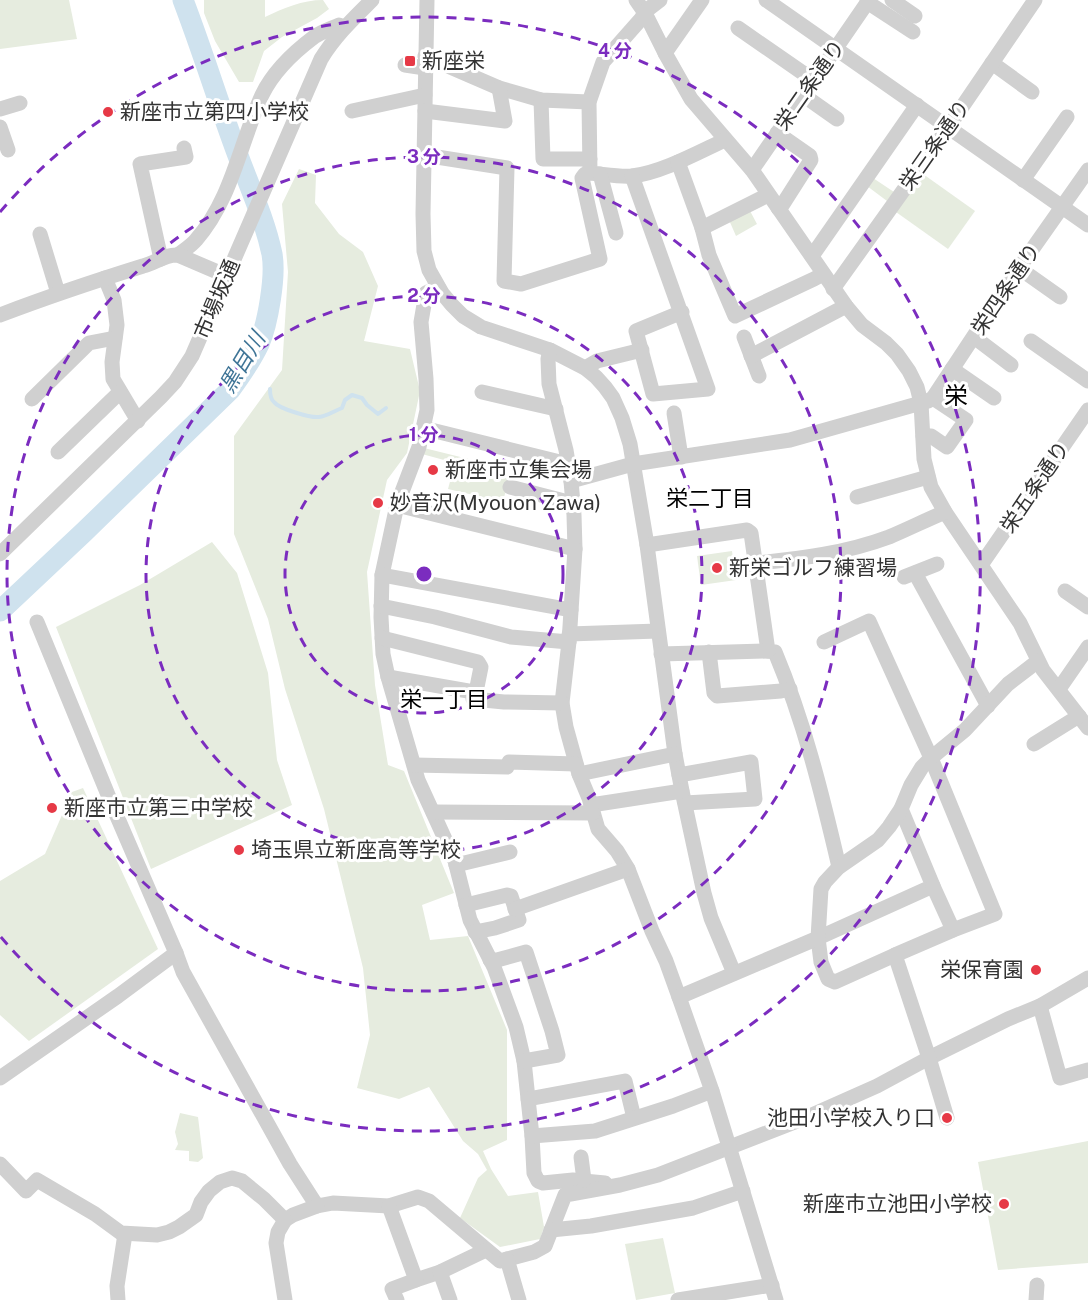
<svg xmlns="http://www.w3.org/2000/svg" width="1088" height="1300" viewBox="0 0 1088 1300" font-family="'Public Sans','Noto Sans JP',sans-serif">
  <rect width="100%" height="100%" fill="#fff"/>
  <g fill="#e6ecdf">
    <polygon points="0,0 69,0 77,39 0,49"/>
    <path d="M204,0H265V17C284,8 302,0 323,0L329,9L317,18L282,37L264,51L253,82H239L215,41L204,13Z"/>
    <polygon points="299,169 316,175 315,203 339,234 363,252 378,286 364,341 410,349 420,391 407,453 387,480 367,572 375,685 388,765 404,771 454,893 422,905 430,940 468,936 507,1030 507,1140 483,1151 491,1169 508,1196 538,1192 544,1227 540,1239 500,1247 460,1218 478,1178 487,1170 478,1154 463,1141 429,1087 399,1099 357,1088 370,1035 363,968 324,809 285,689 268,619 234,534 234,436 282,370 288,272 282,204"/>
    <polygon points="923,174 975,211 948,249 896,212"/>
    <polygon points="873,178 894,192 887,201 867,186"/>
    <polygon points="749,209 757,224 736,236 729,220"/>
    <polygon points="424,448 505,468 503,475 509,477 503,502 448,489 455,463 422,454"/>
    <polygon points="212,542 237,573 268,673 277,760 292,805 151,869 56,627 140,585"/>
    <polygon points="732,551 736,580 701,585 697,556"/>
    <polygon points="83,788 158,949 29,1041 0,1015 0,881 45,854 72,792"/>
    <polygon points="180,1113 198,1117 203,1158 198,1162 189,1161 189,1151 175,1150 178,1144 175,1132"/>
    <polygon points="1088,1141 1088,1263 998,1270 978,1162"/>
    <polygon points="663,1238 675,1293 636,1300 625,1244"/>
  </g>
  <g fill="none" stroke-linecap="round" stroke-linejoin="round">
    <g stroke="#cfe2ee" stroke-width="4">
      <polyline points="244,372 249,376"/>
      <path d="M270,389C270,393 270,399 274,402C279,409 311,418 319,417C327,416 334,411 342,408L345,400L352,395L362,398L367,405L378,414L386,408"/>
    </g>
    <path stroke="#cfe2ee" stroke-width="21" d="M0,611L84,532L230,390C241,375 251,361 259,344C268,323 276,276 272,254C264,216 246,179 233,142C216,95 201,47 183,0"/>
    <g stroke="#d0d0d0" stroke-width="15">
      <polyline points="427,0 423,214 424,251 429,270 442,293 452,305 463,316 481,327 550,350 585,368 596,377 605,387 613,398 622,418 630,444 647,545 675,754 682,791 704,893 711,918 734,973"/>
      <polyline points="636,0 645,13 665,53 691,99 752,170 846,306 862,325 886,343 897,354 909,371 917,387 921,403 924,459 931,487 945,512 1020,623 1043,670 1088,728"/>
      <path d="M660,0L647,10L641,19L603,62L589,102L590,173C603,174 619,177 632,176C661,173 699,152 725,140"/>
      <polyline points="766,0 1088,225"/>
      <polyline points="892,0 915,16"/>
      <polyline points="867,2 913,32"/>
      <polyline points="738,28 813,80"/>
      <polyline points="665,53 702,0"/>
      <polyline points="425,56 499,88 541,100 589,102"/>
      <polyline points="992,63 1032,92"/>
      <polyline points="405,65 425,68"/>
      <polyline points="803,95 837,119"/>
      <polyline points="541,100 543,159 590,159"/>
      <polyline points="0,109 20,103"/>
      <polyline points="352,111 425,95"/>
      <polyline points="425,111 505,121 499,88"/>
      <polyline points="0,127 8,150"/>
      <polyline points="777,133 810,156 811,160 783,204 778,208"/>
      <polyline points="424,155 507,168 504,281 521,284 600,259 582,178 585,174 590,173"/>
      <polyline points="678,162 702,228 709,255 735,316 814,279 823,274"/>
      <polyline points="752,170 869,0"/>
      <polyline points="600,174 616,233"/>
      <polyline points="632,176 708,389 653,394 636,331 682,312"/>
      <polyline points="1023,180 1067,117"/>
      <polyline points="702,228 768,195"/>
      <polyline points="40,234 58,293"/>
      <path d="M178,255C184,250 191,246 196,240C232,199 240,143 262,95C273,72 294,52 314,37C321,32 330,29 339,25L345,27"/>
      <polyline points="812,256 917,105"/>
      <polyline points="161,259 140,164 186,157 184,148"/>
      <polyline points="1019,268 1060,297"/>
      <polyline points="105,278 114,300 117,325 112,362 113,379 138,421"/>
      <polyline points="438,287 426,293 421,322 426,379 427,410 419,447 397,505 382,575 381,617 383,654 388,677 418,780 455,861 470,920 494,967 516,1027 524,1061 532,1136 534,1173 538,1181 543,1183 573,1180 605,1183"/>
      <polyline points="833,289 945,132 1035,0"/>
      <path d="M0,315C47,297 95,281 143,266C155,263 166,254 178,255L227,276"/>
      <polyline points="744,337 759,376"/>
      <polyline points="974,337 1011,365"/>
      <polyline points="1031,341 1088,381"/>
      <polyline points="550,350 548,359 549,384 566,450 571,481 574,515 575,549 569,642 562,703 566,727 579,774 589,798 598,829 617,851 628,869 652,931 666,961 679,997"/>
      <polyline points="751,356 846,306"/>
      <polyline points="585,368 597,361 642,350"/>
      <polyline points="952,369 994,398"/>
      <polyline points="482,392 556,409"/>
      <polyline points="32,399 89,343 115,338"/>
      <polyline points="674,413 681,457"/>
      <polyline points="423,428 568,464"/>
      <polyline points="923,436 931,436 947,447 966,420 933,398"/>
      <polyline points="58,452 120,392"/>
      <polyline points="571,481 633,464 790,440 928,401 933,398 1019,268 1088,170"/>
      <polyline points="510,487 572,503"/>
      <polyline points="857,497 928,477"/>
      <polyline points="397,505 575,549"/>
      <path d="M647,545L747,530L751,533L768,651L775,652C804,721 822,794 839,867"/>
      <path d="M0,554L161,397L175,382L192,356L321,59C335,36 353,19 372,0"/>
      <path d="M756,563C800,559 846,553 889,537C908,529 926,520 945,512"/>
      <polyline points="981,565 1088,410"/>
      <polyline points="915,573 988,706"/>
      <polyline points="382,575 571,610"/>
      <polyline points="904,577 937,564"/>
      <polyline points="1065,591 1088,607"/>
      <polyline points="381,606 435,617 511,637 569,642"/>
      <polyline points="37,622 113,807 176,953 183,972 290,1164 317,1206 333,1203 389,1206 418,1197 429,1201 500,1261 534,1252 545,1246 565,1195 620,1185 658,1175 805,1118 877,1086 929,1058 1008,1019 1040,1006 1088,978"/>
      <polyline points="569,634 658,631"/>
      <polyline points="382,638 478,662 481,667 477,687 474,692"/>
      <polyline points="824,642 869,621 931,758 995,914 953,930 895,955"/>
      <polyline points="709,652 714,693 717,696 781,691 790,689"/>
      <polyline points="661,654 768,651"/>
      <polyline points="388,677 474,692 473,699 504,702 562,703"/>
      <polyline points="1059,689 1088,647"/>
      <polyline points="1034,744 1079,716"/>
      <polyline points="414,765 507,767 509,762 576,764"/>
      <polyline points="579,774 675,754"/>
      <polyline points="679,775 751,762 755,799 685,803"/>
      <polyline points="591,805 682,791"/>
      <polyline points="901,809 933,886 818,938 821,962 828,979 835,982 895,955 929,1058 947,1118"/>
      <polyline points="433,812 593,813"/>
      <polyline points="456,865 510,852"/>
      <polyline points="933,886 953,930"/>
      <polyline points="466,905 507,895 511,896 519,920 495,928 475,932"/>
      <polyline points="515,909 628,869"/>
      <polyline points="490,960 497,960 526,952 552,1031 558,1055 524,1061"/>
      <polyline points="1040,1006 1060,1078 1088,1070"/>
      <polyline points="0,1078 118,996 176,953"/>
      <polyline points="528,1099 625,1081 634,1118"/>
      <polyline points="532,1136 595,1131 673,1106 712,1091"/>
      <polyline points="581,1157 584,1180"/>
      <polyline points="0,1164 26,1191 37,1180 95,1214 121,1233 157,1235 169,1232 179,1227 196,1215 201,1202 209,1191 220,1182 232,1178 242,1181 264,1199 285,1220 293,1215 317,1206"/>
      <polyline points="389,1206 416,1280 440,1272 486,1250"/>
      <polyline points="551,1230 591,1226 693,1208 743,1191"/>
      <polyline points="507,1259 519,1300"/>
      <polyline points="440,1272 450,1300"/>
      <polyline points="118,1300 117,1286 125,1234"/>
      <polyline points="285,1300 276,1243 278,1232 285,1220"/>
      <polyline points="397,1300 392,1289 416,1280"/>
      <polyline points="678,1300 772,1285"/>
      <polyline points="776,1300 712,1091 679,997 818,938 821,889 825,882 839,867 878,840 889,827 901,809 911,785 922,767 931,758 965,730 1008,684 1038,661"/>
      <polyline points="1036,1300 1037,1285"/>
    </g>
  </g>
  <g fill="none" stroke="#7b2cbf" stroke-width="3" stroke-dasharray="10 8">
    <circle cx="424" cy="574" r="139"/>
    <circle cx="424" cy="574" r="278"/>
    <circle cx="424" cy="574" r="417"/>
    <path d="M0 212A557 557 0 1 1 0 936"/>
  </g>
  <g fill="#e63946" stroke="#fff" stroke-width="2">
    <rect x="404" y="55" width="12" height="12" rx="3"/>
    <circle cx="108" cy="112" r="6"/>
    <circle cx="433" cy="470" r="6"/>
    <circle cx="378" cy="503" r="6"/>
    <circle cx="717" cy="568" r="6"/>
    <circle cx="52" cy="808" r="6"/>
    <circle cx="239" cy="850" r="6"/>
    <circle cx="1036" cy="970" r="6"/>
    <circle cx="947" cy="1118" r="6"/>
    <circle cx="1004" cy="1204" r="6"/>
  </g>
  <g text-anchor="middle" stroke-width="6" stroke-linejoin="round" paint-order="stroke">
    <g font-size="21" fill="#333" stroke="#fff" text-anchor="start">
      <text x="422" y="68">新座栄</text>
      <text x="120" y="119">新座市立第四小学校</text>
      <text x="445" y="477">新座市立集会場</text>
      <text x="390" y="510">妙音沢(Myouon Zawa)</text>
      <text x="729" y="575">新栄ゴルフ練習場</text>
      <text x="64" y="815">新座市立第三中学校</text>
      <text x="251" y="857">埼玉県立新座高等学校</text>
      <text x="1024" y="977" text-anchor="end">栄保育園</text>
      <text x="935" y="1125" text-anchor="end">池田小学校入り口</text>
      <text x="992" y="1211" text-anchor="end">新座市立池田小学校</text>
    </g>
    <g font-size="21" fill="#333" stroke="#fff">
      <text transform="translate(810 85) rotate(-55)" y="7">栄二条通り</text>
      <text transform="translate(935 145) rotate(-55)" y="7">栄三条通り</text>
      <text transform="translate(1006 289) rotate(-56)" y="7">栄四条通り</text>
      <text transform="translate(217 299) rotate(-67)" y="7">市場坂通</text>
      <text transform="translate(1035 487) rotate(-56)" y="7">栄五条通り</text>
    </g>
    <g font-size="22" font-style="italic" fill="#3f7597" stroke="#fff">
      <text transform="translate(242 362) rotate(-59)" y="8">黒目川</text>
    </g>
    <g font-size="22" fill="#000" stroke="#fff">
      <text x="710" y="506">栄二丁目</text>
      <text x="444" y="707">栄一丁目</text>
    </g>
    <g font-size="24" fill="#000" stroke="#fff">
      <text x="956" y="404">栄</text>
    </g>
  </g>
  <circle cx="424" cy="574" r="9" fill="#7b2cbf" stroke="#fff" stroke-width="3"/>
  <g font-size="18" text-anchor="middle" font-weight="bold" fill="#7b2cbf" stroke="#fff" stroke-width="6" stroke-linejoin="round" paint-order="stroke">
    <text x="615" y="57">4 分</text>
    <text x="424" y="163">3 分</text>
    <text x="424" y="302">2 分</text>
    <text x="424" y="441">1 分</text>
  </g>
</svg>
